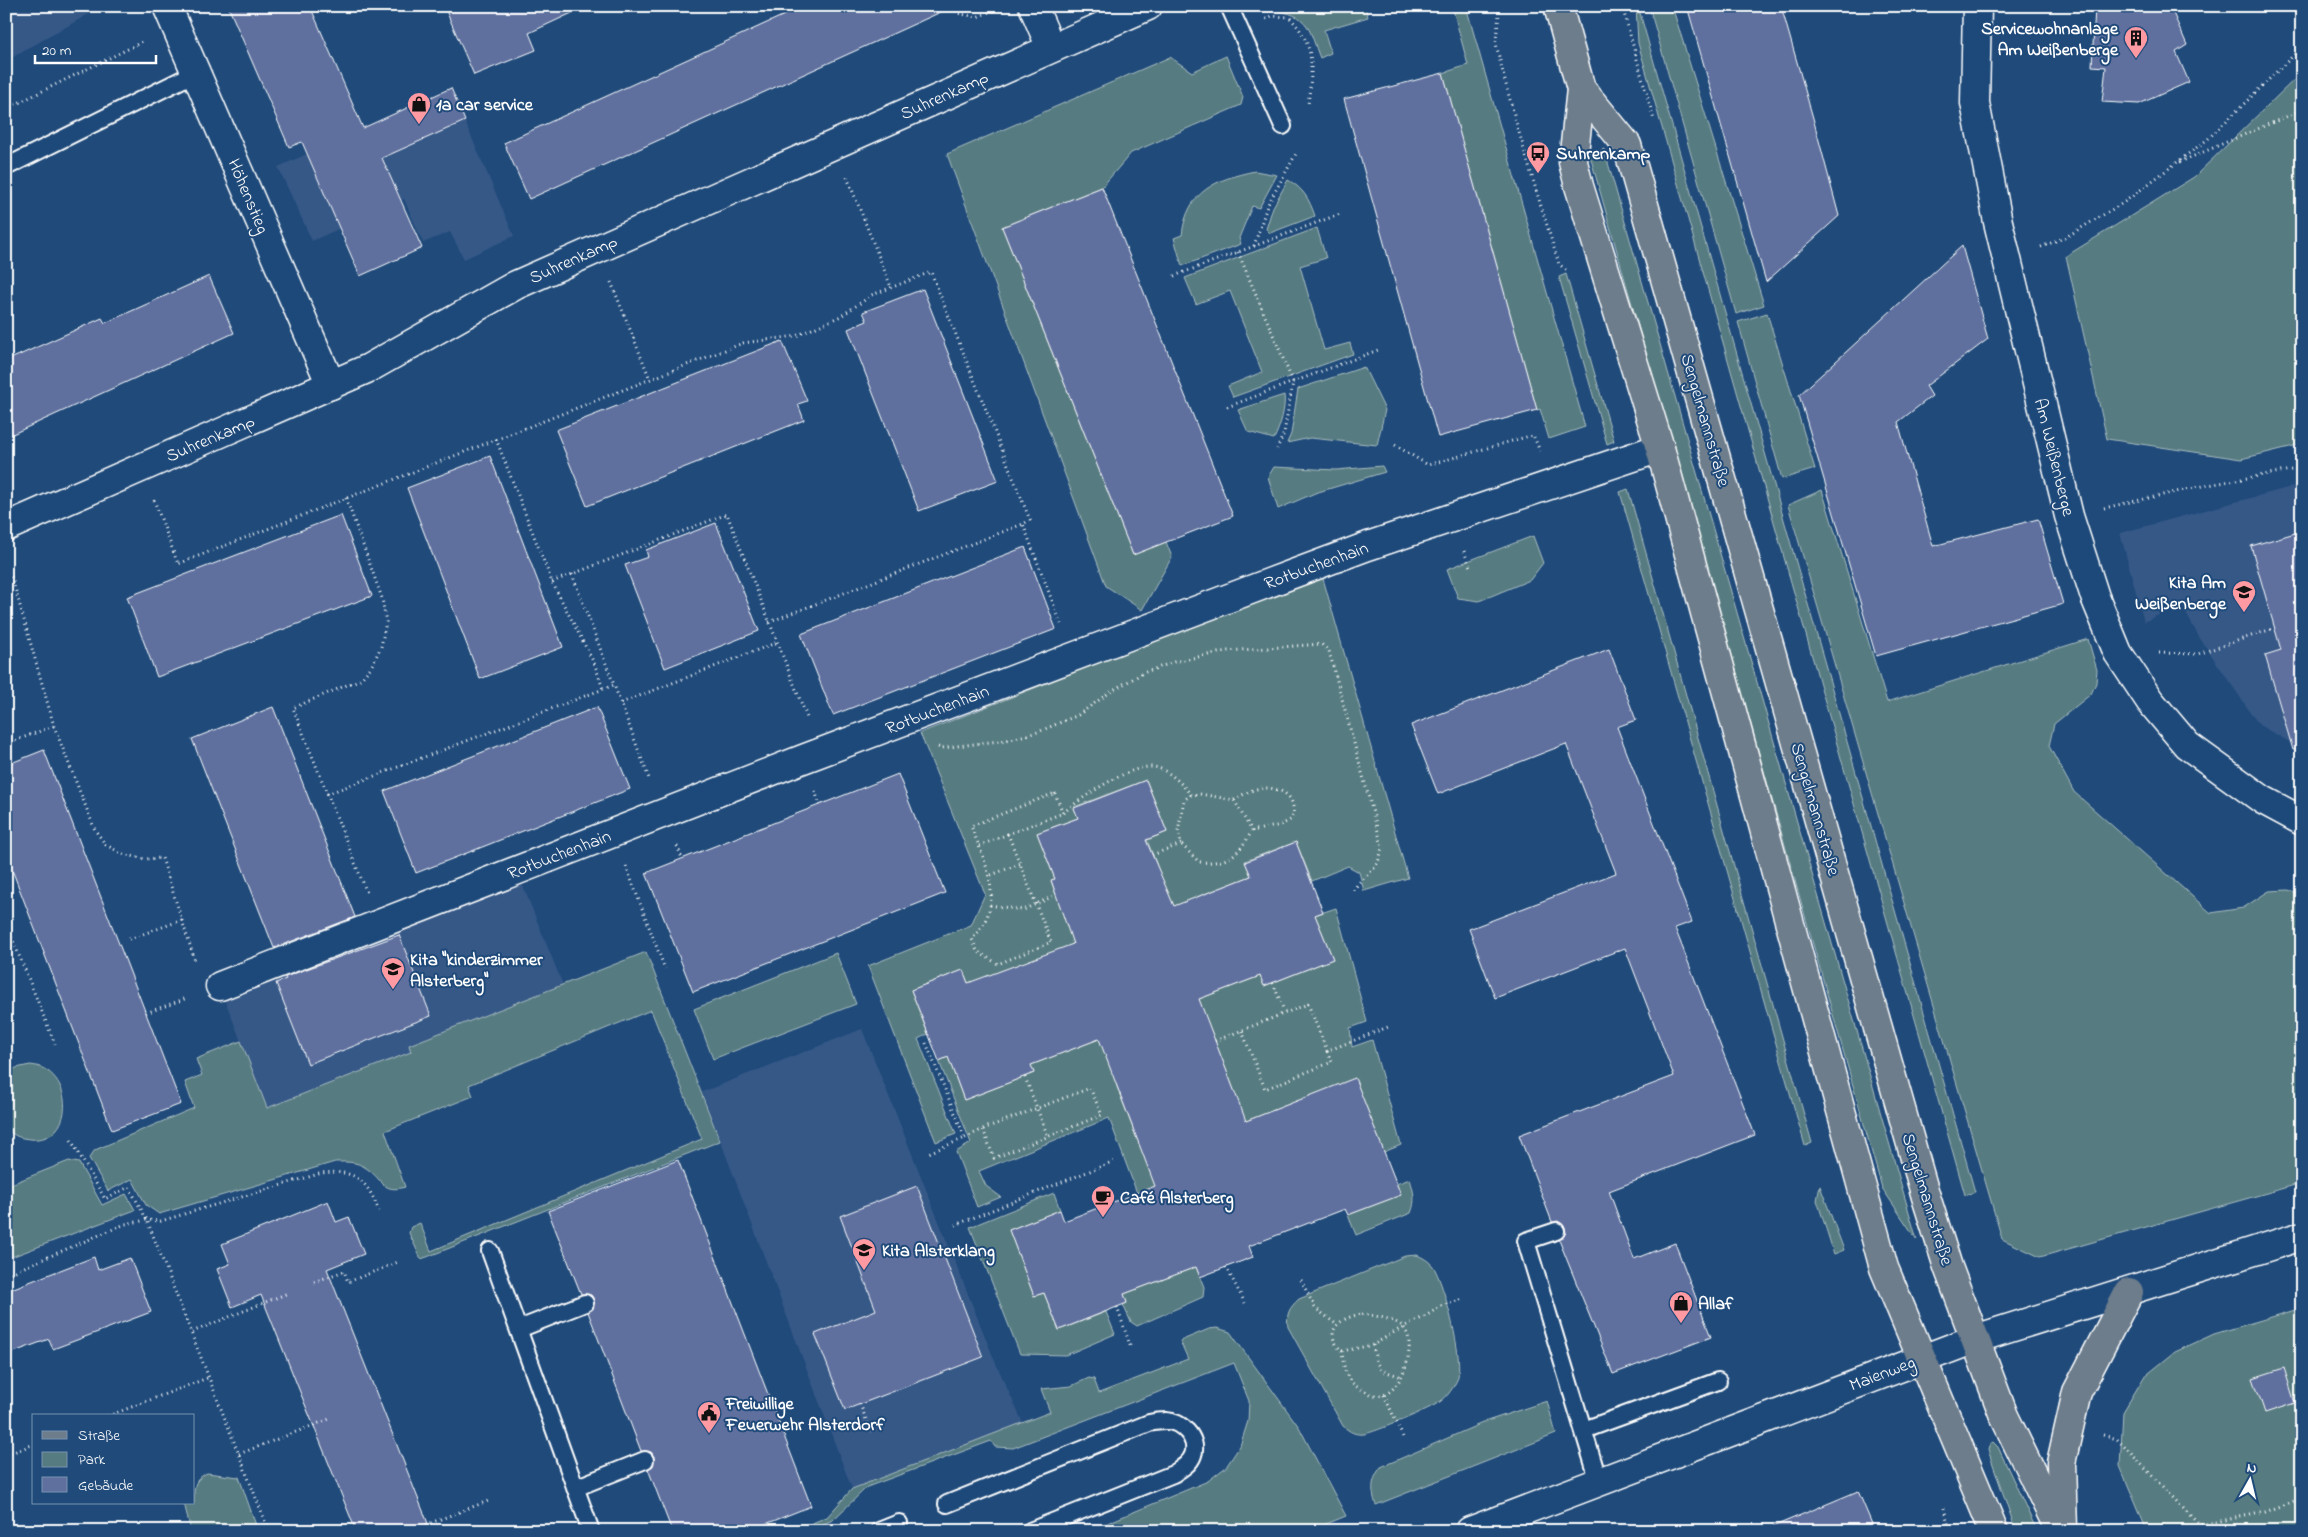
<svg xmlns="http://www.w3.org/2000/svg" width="2308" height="1537" viewBox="0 0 2308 1537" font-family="'Indie Flower',sans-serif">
  <rect width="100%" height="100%" fill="#1f4a7a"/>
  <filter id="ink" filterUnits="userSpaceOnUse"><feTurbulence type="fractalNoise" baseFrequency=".02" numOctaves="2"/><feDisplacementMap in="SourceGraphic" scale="10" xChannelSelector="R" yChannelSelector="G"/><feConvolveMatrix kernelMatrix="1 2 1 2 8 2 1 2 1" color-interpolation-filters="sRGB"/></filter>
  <g filter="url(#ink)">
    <g fill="#365887">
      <polygon points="6,6 103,6 6,61"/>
      <polygon points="451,89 514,236 464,259 450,232 423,243 404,199 312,241 278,167"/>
      <polygon points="2302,484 2302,749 2259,725 2199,637 2181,604 2144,622 2120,533"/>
      <polygon points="521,881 563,985 409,1045 411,1052 267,1108 223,995"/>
      <polygon points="862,1029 994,1359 1023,1423 852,1489 702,1092"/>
    </g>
    <g fill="#567b81" stroke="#aabdc0">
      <path d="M1276,6H1365L1368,17L1324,30L1331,53L1320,58C1309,31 1311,17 1279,11Z"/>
      <polygon points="1452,6 1466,6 1585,427 1549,439 1540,409 1537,410 1443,73 1468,65"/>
      <polygon points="1636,6 1638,6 1975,1192 1965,1195 1638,43"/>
      <polygon points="1649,6 1672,6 1764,305 1736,314"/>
      <polygon points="1226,56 1243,97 1241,105 1131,153 1102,187 1002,227 1133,555 1166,542 1172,557 1142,610 1106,586 947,154 1170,57 1192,72"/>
      <polygon points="2302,72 2302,444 2241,459 2107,439 2066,256 2194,177"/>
      <polygon points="1604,149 1917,1240 1882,1188 1590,156"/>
      <path d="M1255,171L1277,175L1259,208L1252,206L1239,238L1241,244L1182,266L1174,238L1182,235C1187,191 1216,179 1255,171Z"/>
      <path d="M1288,180C1304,189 1309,199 1315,216L1270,233L1266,229L1273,207Z"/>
      <polygon points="1317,228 1326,258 1300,266 1324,350 1350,343 1353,354 1233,397 1228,386 1262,372 1230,291 1196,304 1185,278"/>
      <polygon points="1566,274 1614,441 1607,444 1559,277"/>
      <polygon points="1767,313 1815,469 1782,479 1738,322"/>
      <polygon points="1364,367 1385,410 1377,445 1310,438 1287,443 1291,434 1298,389"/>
      <path d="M1284,395C1286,408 1280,427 1274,439L1248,432L1238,410Z"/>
      <polygon points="1382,466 1385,472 1315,493 1278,509 1268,477 1274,467 1336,470"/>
      <polygon points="1628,489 1812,1143 1805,1146 1620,492"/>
      <polygon points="1822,490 1887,702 2088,639 2097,670 2096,683 2091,694 2054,724 2049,746 2074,792 2211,913 2243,908 2269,891 2288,890 2302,894 2302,1183 2040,1257 2002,1239 1788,505"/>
      <polygon points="1533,536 1543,563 1530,580 1479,601 1458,598 1447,569"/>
      <polygon points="1322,575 1408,878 1364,891 1359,872 1348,866 1312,881 1296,842 1245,861 1251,876 1199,896 1170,914 1156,863 1147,840 1167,832 1146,780 1074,807 1078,818 1037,833 1055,879 1051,881 1056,895 1093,947 968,983 963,970 911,990 928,1034 918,1039 956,1134 936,1142 868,966 971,925 985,894 920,733"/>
      <polygon points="1336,908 1367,1022 1350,1028 1352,1047 1372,1040 1401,1145 1384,1152 1355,1079 1236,1125 1237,1098 1211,1031 1188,1003 1260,976 1264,986 1333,959 1315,915"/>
      <path d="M646,952L720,1141L427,1257L421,1259L409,1233L411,1227L420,1223L431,1251L702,1139L651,1010L469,1085L473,1096L385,1131L405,1187C382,1194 383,1179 366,1168C356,1161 346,1162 335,1162L159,1214L146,1205L132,1179L108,1191L89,1158L95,1150L194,1108L185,1082L202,1075L196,1059L241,1041L267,1108L411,1052L409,1045Z"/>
      <polygon points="836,953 856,1004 713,1059 694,1009"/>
      <polygon points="1104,1037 1117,1087 1137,1139 1163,1184 1137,1193 1109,1118 979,1171 986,1186 1001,1197 977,1207 956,1152 971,1143 939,1061 948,1057 964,1100 1034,1073 1031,1065"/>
      <path d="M30,1065C75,1068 77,1144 30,1139C19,1138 14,1136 6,1128V1074L16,1068Z"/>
      <polygon points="69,1161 79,1163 102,1205 126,1194 135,1210 6,1259 6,1186"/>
      <path d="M1410,1179C1414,1192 1416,1201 1411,1213L1356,1235L1348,1215L1400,1195L1396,1184Z"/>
      <polygon points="1820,1186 1844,1250 1834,1254 1817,1200"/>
      <polygon points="1054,1193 1060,1210 1009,1230 1034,1296 1044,1293 1059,1330 1106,1312 1115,1334 1066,1355 1020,1354 970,1227"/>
      <path d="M1417,1255C1424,1258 1429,1261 1433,1266C1444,1283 1465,1362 1457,1380C1453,1388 1448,1396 1441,1401C1433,1408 1373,1433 1364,1434C1355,1435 1350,1432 1343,1426L1288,1327C1286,1314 1289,1308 1299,1299L1405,1256Z"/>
      <polygon points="1196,1267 1204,1287 1203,1297 1137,1326 1131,1322 1123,1305 1127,1303 1124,1294"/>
      <polygon points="2302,1308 2302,1531 2147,1531 2120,1466 2123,1412 2144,1377 2175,1352 2214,1334"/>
      <polygon points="1217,1328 1230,1332 1299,1427 1346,1516 1309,1531 1088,1531 1208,1481 1226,1467 1240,1446 1248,1421 1249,1401 1234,1363 1013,1448 995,1447 991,1441 867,1487 833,1520 805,1531 793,1531 827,1517 852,1489 1050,1412 1041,1389 1071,1386 1089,1378 1094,1379 1099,1393 1188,1359 1180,1341 1209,1329"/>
      <path d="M1547,1401L1556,1434L1376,1505C1371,1490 1371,1480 1381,1467L1487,1421Z"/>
      <polygon points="1993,1442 1998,1447 2037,1531 2016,1531 1988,1450 1990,1444"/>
      <path d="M207,1473L239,1477L258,1531H191L184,1503H194C194,1488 193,1480 207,1473Z"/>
    </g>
    <g fill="#5f709f" stroke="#fff">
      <polygon points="228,6 310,6 363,128 451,88 465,121 382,158 422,248 360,276 302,142 289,147"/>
      <polygon points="444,6 587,6 529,33 536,50 474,75"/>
      <polygon points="804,6 954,6 529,199 504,143"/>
      <polygon points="1687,6 1781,6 1813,118 1839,216 1766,282"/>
      <polygon points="2095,6 2170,6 2187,45 2176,52 2189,82 2139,104 2102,102 2106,67 2092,66"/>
      <polygon points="1443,73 1537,410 1438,437 1344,99"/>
      <polygon points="1102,187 1233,516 1133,555 1002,227"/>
      <polygon points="1962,246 1988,339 1926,386 1932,396 1898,422 1933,546 2038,519 2063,604 1876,656 1799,395"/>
      <polygon points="209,276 234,333 6,437 6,361 102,318 105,323"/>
      <polygon points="923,289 998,481 919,511 848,329 867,321 863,312"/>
      <polygon points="782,341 807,401 798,404 804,420 587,506 556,430"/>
      <polygon points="490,456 563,647 480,679 407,488"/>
      <polygon points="341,515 372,596 157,677 127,597"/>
      <polygon points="716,523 759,631 665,668 625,565 648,557 646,550"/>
      <polygon points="2302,531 2302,749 2293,750 2265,655 2281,650 2251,546"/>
      <polygon points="1025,547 1056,629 833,715 801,634"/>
      <polygon points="1609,649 1636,720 1617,727 1692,922 1675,928 1755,1135 1609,1191 1634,1259 1675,1243 1711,1337 1613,1374 1559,1240 1566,1233 1565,1227 1558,1221 1552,1222 1519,1135 1674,1076 1625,948 1495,998 1469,929 1616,873 1566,744 1438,794 1411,725"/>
      <polygon points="273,707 355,917 274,948 192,739"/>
      <polygon points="597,707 630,789 416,873 384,791"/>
      <polygon points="44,750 181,1104 112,1130 6,854 6,765"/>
      <polygon points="898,774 945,893 693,992 646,873"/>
      <polygon points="1146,780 1167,832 1146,840 1174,906 1251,876 1245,862 1296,842 1323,912 1315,915 1333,959 1264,986 1260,976 1199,999 1246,1121 1355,1078 1401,1195 1348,1215 1345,1209 1249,1246 1253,1257 1200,1277 1196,1267 1124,1294 1127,1303 1059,1330 1044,1293 1034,1296 1009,1230 1060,1210 1064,1221 1155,1186 1099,1039 1031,1065 1034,1073 964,1100 948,1057 939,1061 911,990 963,970 968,983 1073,944 1051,880 1055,879 1037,833 1078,818 1074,808"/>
      <polygon points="399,935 431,1016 308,1064 276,983 286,979 285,977"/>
      <polygon points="678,1160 811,1506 748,1531 672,1531 648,1469 653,1466 654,1457 651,1452 641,1451 588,1312 593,1309 594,1300 591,1295 581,1294 548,1211"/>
      <polygon points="917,1186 983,1357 845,1410 815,1334 876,1310 840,1216"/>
      <polygon points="328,1201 336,1222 349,1217 364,1254 327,1269 431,1531 356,1531 261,1295 232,1307 217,1269 230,1264 222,1244"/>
      <polygon points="94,1257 98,1270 130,1258 151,1312 53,1349 49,1339 6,1355 6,1291"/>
      <polygon points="2284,1368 2295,1403 2265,1413 2253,1378"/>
      <polygon points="1858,1491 1875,1531 1765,1531 1765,1530"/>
    </g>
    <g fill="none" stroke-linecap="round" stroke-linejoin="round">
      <g stroke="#fff" stroke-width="20">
        <g id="lane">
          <polyline points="1229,6 1283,126"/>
          <polyline points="6,167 197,72"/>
          <polyline points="1556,1231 1526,1241 1599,1482"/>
          <polyline points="490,1251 591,1531"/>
          <polyline points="519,1329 585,1303"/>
          <polyline points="1584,1430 1718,1381"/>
          <polyline points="575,1488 645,1460"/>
          <path d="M947,1504L1149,1423C1154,1422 1160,1421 1165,1421C1181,1420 1199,1439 1193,1455C1190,1464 1181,1469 1173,1474L1030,1531"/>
          <polyline points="879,1531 899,1523"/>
        </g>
      </g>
      <g stroke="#fff" stroke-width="31">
        <g id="street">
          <polyline points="167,6 331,385"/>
          <polyline points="1033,6 1051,48"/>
          <polyline points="1977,6 1975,103 1998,222 2069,516 2095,597 2118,653 2150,701 2187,745 2263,800 2302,821"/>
          <polyline points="6,527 369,368 516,285 1148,6"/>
          <polyline points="220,986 803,759 1290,575 1368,546 1660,448"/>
        </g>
      </g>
      <g stroke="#fff" stroke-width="31">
        <polyline id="secondary" points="1470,1531 1975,1339 2302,1236"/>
      </g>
      <g stroke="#fff" stroke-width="31">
        <g id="primary">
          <polyline points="1558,6 1581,89 1573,162 1579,186 1660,448 1884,1268 1994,1531"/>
          <polyline points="1581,89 1627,145 1926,1197 1948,1267 2004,1416 2060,1531"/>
          <polyline points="2063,1529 2061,1463 2077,1392 2129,1292"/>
        </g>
      </g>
      <g stroke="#fff" stroke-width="3" stroke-dasharray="1 4" stroke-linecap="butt">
        <polyline points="956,6 956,13 977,17 999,8"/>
        <path d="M1498,6C1501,20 1494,34 1497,48C1514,121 1537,193 1559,264L1568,272"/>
        <polyline points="1622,6 1654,120"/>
        <path d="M1266,19L1272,16L1289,17C1317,45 1312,69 1308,105"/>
        <polyline points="6,109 144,41"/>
        <polyline points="2180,162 2302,110"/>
        <polyline points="847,177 891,287"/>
        <polyline points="1254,246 1267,206 1297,152"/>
        <polyline points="2041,247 2066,237 2123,203 2208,139 2302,47"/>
        <polyline points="1238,252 1293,382 1284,433 1277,449"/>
        <polyline points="1174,276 1340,214"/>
        <polyline points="611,282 650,379"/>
        <polyline points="1227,407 1378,350"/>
        <polyline points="496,439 552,582 595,665 603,689"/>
        <polyline points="1395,445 1428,465 1533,435 1540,451"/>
        <polyline points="346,498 382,598 386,622 381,647 371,667 361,679 293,708 367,893"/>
        <polyline points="154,500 178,564 743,343 796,336 841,316 872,295 931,272 1030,520 1023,524 1061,624"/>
        <polyline points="2104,508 2203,486 2302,468"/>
        <polyline points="1464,551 1470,567"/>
        <polyline points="6,568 13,581 54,726 95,830 106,845 123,854 145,859 162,858 195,961"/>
        <polyline points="572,574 614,685"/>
        <polyline points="552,582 727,514 808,720"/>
        <polyline points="769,622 1023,524"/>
        <polyline points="2159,653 2198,654 2275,628"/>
        <polyline points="621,703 778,642"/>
        <polyline points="6,744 54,726"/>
        <path d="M938,747L941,748L1007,740L1038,732L1078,715L1113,690L1143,673L1174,662L1227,651L1321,644L1329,651L1382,846C1378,878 1363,870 1352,894"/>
        <polyline points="815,791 820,805"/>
        <path d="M1055,793L1063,813L1008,834L1051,942L998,964L977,951L972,939C1007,903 986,865 971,826Z"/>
        <polyline points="327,794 614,685 650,781"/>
        <path d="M1200,794L1234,800L1252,831C1237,856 1229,864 1199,862L1181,844L1178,832L1184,800L1191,795Z"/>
        <path d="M1234,800C1241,796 1248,791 1256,789C1277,785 1299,794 1292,819L1281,825L1252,831"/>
        <path d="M1063,813C1081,798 1135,760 1158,768C1171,772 1183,785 1191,795"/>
        <polyline points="677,846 682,858"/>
        <polyline points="979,846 1008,834"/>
        <polyline points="1152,855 1181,844"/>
        <polyline points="626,866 665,969"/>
        <polyline points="991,875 1020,864"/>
        <polyline points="990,905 1023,910 1056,895"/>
        <polyline points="6,923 55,1044"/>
        <polyline points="129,939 182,920"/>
        <polyline points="1273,983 1285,1013"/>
        <polyline points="146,1013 187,998"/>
        <polyline points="1242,1031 1265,1089 1332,1062 1327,1051"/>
        <polyline points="1215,1041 1308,1004 1327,1051 1388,1027"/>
        <polyline points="926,1043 965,1138 926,1154"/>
        <polyline points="1025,1077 1048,1137"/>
        <polyline points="965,1138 983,1129 1090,1088 1102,1115 994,1158 983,1129"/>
        <polyline points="71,1140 105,1199 129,1187 147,1220 269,1531"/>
        <polyline points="955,1225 1117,1160"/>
        <polyline points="1226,1267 1245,1303"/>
        <path d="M6,1275L125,1224L147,1220L161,1221L322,1173C357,1169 367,1181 379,1211"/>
        <polyline points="1301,1280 1315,1308 1336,1324"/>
        <polyline points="314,1282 344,1271 348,1282 398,1262"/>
        <polyline points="1117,1307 1131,1348"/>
        <path d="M1362,1314C1375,1316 1392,1318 1402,1326C1419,1340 1403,1390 1383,1395C1375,1397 1368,1393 1361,1389C1345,1381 1344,1369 1342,1351C1321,1331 1341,1317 1362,1314Z"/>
        <polyline points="192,1332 288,1293"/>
        <polyline points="1373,1345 1376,1361 1381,1370 1402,1377"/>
        <polyline points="1342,1351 1373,1345 1403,1327 1426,1316 1441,1306 1463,1299"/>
        <polyline points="1384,1395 1403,1437"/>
        <polyline points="860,1404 871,1432"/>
        <polyline points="108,1416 210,1377"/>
        <polyline points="2103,1435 2117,1439 2205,1531"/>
        <polyline points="239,1454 332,1418"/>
        <polyline points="6,1455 34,1444"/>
        <polyline points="1944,1508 1950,1531"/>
        <polyline points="2201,1525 2265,1512 2302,1498"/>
        <polyline points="412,1530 488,1501"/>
      </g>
      <use href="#lane" stroke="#1f4a7a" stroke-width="16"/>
      <use href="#street" stroke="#1f4a7a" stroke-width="28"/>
      <use href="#secondary" stroke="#1f4a7a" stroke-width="28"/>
      <use href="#primary" stroke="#6d7d8c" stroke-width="28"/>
    </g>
  </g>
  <defs>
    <g id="building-pin" transform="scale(1.25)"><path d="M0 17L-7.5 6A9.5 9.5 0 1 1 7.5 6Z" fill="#ff9aa2" stroke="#1f4a7a"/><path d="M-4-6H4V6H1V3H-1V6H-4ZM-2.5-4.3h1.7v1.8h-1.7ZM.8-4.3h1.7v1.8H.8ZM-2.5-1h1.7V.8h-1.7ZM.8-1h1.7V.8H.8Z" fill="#111"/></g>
    <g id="shop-pin" transform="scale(1.25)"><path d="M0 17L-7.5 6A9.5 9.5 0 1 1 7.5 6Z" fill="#ff9aa2" stroke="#1f4a7a"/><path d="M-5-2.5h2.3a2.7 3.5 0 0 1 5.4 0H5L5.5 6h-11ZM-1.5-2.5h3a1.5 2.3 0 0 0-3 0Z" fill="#111"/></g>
    <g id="bus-pin" transform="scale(1.25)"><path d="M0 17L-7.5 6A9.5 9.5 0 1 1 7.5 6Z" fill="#ff9aa2" stroke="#1f4a7a"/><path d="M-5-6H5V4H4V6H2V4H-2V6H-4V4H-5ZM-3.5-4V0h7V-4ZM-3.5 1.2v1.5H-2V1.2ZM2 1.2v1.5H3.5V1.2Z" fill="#111"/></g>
    <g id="school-pin" transform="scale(1.25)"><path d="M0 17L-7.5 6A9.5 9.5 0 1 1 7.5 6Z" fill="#ff9aa2" stroke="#1f4a7a"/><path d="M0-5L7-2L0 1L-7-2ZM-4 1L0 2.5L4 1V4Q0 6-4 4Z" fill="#111"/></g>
    <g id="cafe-pin" transform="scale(1.25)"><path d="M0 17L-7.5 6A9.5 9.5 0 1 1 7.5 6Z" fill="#ff9aa2" stroke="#1f4a7a"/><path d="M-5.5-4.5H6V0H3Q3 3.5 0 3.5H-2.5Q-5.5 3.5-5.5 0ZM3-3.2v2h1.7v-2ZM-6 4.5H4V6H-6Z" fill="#111"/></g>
    <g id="civic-pin" transform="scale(1.25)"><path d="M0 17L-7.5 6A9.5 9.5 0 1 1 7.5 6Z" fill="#ff9aa2" stroke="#1f4a7a"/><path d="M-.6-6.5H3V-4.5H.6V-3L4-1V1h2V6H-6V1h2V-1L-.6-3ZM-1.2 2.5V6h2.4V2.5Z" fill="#111"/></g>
  </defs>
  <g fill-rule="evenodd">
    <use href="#building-pin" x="2136" y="38"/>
    <use href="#shop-pin" x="419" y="104"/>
    <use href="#bus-pin" x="1538" y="153"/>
    <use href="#school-pin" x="2244" y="592"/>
    <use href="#school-pin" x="393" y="969"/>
    <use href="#cafe-pin" x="1103" y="1197"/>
    <use href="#school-pin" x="864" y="1250"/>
    <use href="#shop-pin" x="1681" y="1303"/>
    <use href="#civic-pin" x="709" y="1413"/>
  </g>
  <g text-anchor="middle" stroke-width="4" stroke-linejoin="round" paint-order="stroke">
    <g font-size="18" font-weight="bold" fill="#fff" stroke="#1f4a7a" text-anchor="start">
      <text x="2118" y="34" text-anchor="end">Servicewohnanlage<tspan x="2118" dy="21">Am Weißenberge</tspan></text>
      <text x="436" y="110">1a car service</text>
      <text x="1556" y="159">Suhrenkamp</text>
      <text x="2226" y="588" text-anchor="end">Kita Am<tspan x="2226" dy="21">Weißenberge</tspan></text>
      <text x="410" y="965">Kita "kinderzimmer<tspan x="410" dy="21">Alsterberg"</tspan></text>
      <text x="1120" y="1203">Café Alsterberg</text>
      <text x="882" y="1256">Kita Alsterklang</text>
      <text x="1698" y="1309">Allaf</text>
      <text x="726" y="1409">Freiwillige<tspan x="726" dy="21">Feuerwehr Alsterdorf</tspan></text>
    </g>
    <g font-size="18" fill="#fff" stroke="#1f4a7a">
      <text transform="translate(944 95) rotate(-24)" y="6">Suhrenkamp</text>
      <text transform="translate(249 196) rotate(67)" y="6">Höhenstieg</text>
      <text transform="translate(573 259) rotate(-24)" y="6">Suhrenkamp</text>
      <text transform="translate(1706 420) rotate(74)" y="6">Sengelmannstraße</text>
      <text transform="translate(210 438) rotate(-23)" y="6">Suhrenkamp</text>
      <text transform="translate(2055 457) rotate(76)" y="6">Am Weißenberge</text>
      <text transform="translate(1316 565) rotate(-20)" y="6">Rotbuchenhain</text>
      <text transform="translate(937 709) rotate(-21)" y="6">Rotbuchenhain</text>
      <text transform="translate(1816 809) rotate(74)" y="6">Sengelmannstraße</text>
      <text transform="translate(559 854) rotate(-21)" y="6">Rotbuchenhain</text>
      <text transform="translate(1928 1199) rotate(73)" y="6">Sengelmannstraße</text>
      <text transform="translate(1882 1373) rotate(-21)" y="6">Maienweg</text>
    </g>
  </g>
  <rect width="2308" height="1537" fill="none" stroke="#1f4a7a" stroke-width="25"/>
  <rect x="12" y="12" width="2283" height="1512" fill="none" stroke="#fff" stroke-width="2" filter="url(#ink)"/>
  <rect x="32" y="1414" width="162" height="90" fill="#1f4a7a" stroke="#7992af"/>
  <rect x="42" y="1431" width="25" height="8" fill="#6d7d8c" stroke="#7992af"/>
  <text x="78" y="1440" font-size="15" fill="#ffffff">Straße</text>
  <rect x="42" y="1452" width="25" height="15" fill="#567b81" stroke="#7992af"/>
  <text x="78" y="1464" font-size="15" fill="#ffffff">Park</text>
  <rect x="42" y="1477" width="25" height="15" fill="#5f709f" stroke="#7992af"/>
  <text x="78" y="1490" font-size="15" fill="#ffffff">Gebäude</text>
  <g transform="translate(2250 1480) rotate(8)" stroke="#1f4a7a" stroke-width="4" paint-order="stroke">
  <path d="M0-4L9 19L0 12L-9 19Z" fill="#ffffff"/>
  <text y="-8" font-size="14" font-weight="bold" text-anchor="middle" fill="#ffffff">N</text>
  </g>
  <path d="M35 55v8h121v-8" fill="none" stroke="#ffffff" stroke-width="2.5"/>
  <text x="42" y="55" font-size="15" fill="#ffffff" stroke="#1f4a7a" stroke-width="4" paint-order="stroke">20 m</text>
</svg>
